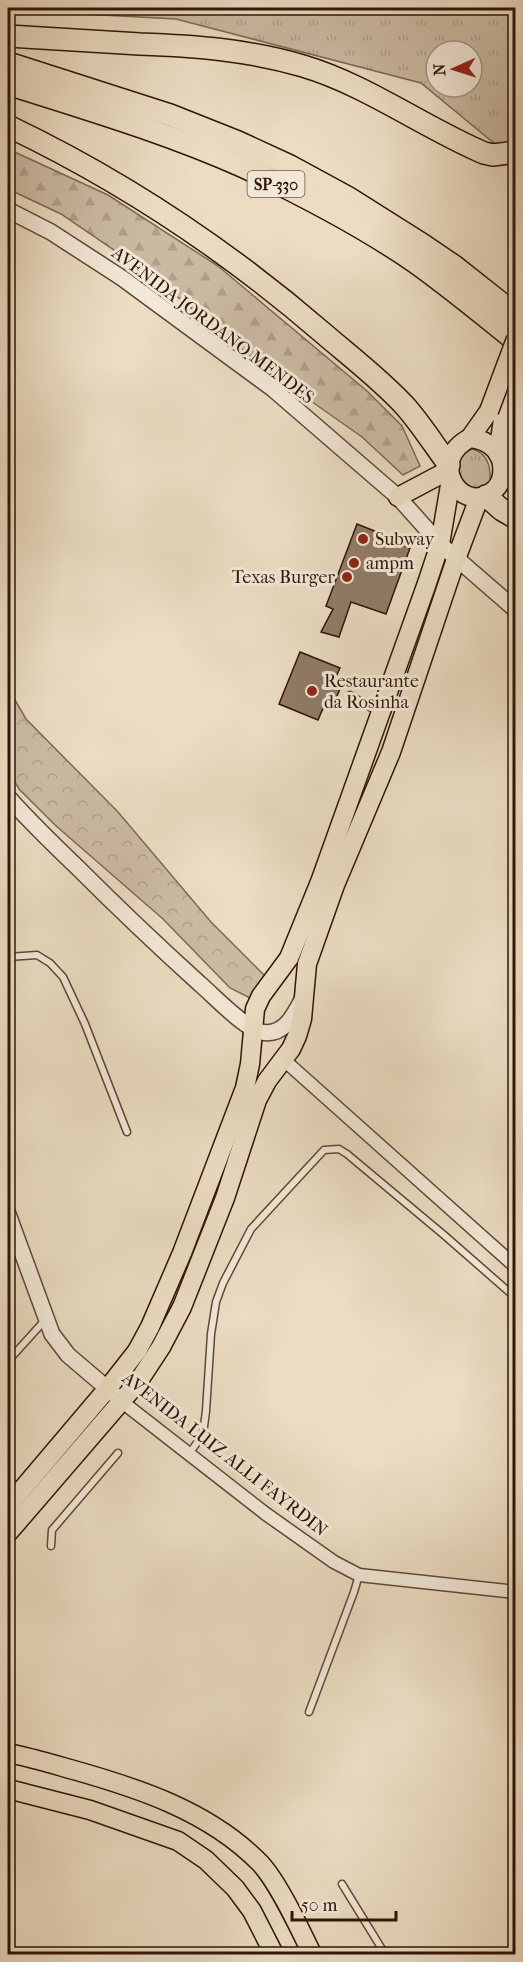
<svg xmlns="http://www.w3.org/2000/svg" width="523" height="1962" viewBox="0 0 523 1962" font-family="'IM FELL French Canon',serif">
  <defs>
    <pattern id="grass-tufts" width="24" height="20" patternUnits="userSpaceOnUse" patternTransform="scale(1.5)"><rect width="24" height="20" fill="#cbbaa3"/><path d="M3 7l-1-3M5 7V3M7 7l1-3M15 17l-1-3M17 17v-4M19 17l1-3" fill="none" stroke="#af9f8b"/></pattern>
    <pattern id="forest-firs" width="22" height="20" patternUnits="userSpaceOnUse" patternTransform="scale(1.5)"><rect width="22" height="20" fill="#cbbaa3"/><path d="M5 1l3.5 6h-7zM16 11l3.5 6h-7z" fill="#af9f8b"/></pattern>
    <pattern id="park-crowns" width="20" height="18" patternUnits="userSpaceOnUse" patternTransform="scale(1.5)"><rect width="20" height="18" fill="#cbbaa3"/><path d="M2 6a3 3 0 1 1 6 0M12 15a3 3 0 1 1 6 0" fill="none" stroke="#af9f8b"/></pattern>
  </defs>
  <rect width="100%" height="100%" fill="#ebdcc2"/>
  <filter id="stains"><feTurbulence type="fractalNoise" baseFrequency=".00333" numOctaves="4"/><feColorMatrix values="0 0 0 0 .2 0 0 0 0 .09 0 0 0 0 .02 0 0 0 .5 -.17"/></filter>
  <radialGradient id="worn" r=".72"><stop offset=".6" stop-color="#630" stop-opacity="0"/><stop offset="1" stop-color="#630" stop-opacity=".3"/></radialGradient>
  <g fill="url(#grass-tufts)" stroke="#7d6856" stroke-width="1.5" fill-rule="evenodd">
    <path d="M8,8H515V123L507,154L421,83L176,19L8,10ZM436,51H472V87H436Z"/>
    <path d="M472,449C488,453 491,468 490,482L480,494L460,480C458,467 457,455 472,449Z"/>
  </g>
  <polygon fill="url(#forest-firs)" stroke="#7d6856" stroke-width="1.5" points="8,149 108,195 218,266 367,391 402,426 420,466 403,475 362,437 267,370 152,276 61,214 8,189"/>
  <polygon fill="url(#park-crowns)" stroke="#7d6856" stroke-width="1.5" points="8,688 26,719 118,812 211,922 265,976 254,1000 230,988 163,919 55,825 19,789 8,770"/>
  <g fill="#917c69" stroke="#2f1509" stroke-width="1.5">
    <polygon points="357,524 377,532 375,537 410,548 386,614 351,602 339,637 321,632 333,609 326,606"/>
    <polygon points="300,652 340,668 335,679 343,682 334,703 327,699 318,720 279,704"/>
  </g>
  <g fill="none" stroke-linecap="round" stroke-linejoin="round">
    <g stroke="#5e4737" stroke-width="9">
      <g id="service">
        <polyline points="350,695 378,712"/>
        <polyline points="8,957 37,955 50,963 63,977 85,1024 127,1132"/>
        <polyline points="8,1361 46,1319"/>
        <polyline points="189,1454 203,1434 206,1411 211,1334 216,1302 223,1283 251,1229 324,1150 339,1149 347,1154 444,1235 516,1298"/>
        <polyline points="51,1546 52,1530 118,1453"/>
        <polyline points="309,1712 354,1592 359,1575"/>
        <polyline points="342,1884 385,1954"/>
      </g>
    </g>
    <g stroke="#5e4737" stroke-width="15">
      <g id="minor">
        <polyline points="284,1060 516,1267"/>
        <polyline points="121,1401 266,1514 334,1562 359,1575 516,1592"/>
      </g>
    </g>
    <g stroke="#5e4737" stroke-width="18">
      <g id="tertiary">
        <polyline points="8,210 51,232 122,278 273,389 398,497 440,544 516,610"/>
        <path d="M8,797C30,822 54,845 78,868C118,908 158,946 200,984C214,996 244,1028 261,1032C284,1037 294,1015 303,998"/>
        <polyline points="8,1214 52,1334 68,1355 115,1395"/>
      </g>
    </g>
    <g stroke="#2f1509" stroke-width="21">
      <g id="primary">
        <path d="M470,438C490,440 505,453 502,475C501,483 497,489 490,493C461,513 426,461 470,438Z"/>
        <polyline points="470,438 489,411"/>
        <polyline points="498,454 503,419 516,380"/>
        <polyline points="398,497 449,470"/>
        <polyline points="8,1506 108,1388 137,1351 150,1327 182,1253 245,1088 250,1064 255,1009 261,996 289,958 320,882 426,586 440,544 451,479"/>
        <polyline points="8,1533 138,1382 161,1347 182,1307 225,1198 257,1100 267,1081 291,1049 297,1036 302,1019 307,964 335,885 391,752 456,559 479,498"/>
        <path d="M8,1753C29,1757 49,1763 70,1769C138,1788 209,1811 260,1863C278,1882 300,1929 312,1954"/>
        <polyline points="8,1789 90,1810 178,1841 206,1860 235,1888 252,1911 274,1954"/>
      </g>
    </g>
    <g stroke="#2f1509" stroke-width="24">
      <g id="motorway">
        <path d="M8,36C52,39 96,41 140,44C196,46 249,50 303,66C367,85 423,127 484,153L493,155L516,152"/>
        <polyline points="8,63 170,115 238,142 290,166 347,197 423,245 454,266 516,315"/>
        <path d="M8,84C87,109 168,133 244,167C301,194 364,227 415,262C450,287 483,314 516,341"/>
        <path d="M8,126C121,180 228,251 323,333C351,357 380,379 405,406C421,424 434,445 449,465"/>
        <polyline points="486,496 502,510 516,518"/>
      </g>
    </g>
    <use href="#service" stroke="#f2e8d7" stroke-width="6"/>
    <use href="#minor" stroke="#f2e8d7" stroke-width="12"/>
    <use href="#tertiary" stroke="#f2e8d7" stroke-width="15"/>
    <use href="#primary" stroke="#ebdcc2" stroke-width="18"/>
    <use href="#motorway" stroke="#ebdcc2" stroke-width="21"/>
    <g stroke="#2f1509" stroke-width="21" stroke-linecap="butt">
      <polyline id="primary-bridge" points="489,411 516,339"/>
    </g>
    <use href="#primary-bridge" stroke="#ebdcc2" stroke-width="18"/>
  </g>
  <g fill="#8f2418" stroke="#f2e8d7" stroke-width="2">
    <circle cx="363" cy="539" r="6"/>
    <circle cx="354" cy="563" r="6"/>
    <circle cx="347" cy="577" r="6"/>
    <circle cx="312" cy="691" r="6"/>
  </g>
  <g text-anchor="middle" stroke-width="6" stroke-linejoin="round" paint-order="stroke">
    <rect fill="#f2e8d7" stroke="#6a5447" stroke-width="1.5" x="247.5" y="171" width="57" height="26" rx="4.5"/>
    <g font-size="16" font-weight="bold" fill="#2f1509">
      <text x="276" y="190">SP-330</text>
    </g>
    <g font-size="18" fill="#2f1509" stroke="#f2e8d7">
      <text transform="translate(213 325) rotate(37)" y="6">AVENIDA JORDANO MENDES</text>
      <text transform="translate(225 1454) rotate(38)" y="6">AVENIDA LUIZ ALLI FAYRDIN</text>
    </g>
    <g font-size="18" fill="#2f1509" stroke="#f2e8d7" text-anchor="start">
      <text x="375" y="545">Subway</text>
      <text x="366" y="569">ampm</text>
      <text x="335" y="583" text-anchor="end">Texas Burger</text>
      <text x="324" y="687">Restaurante<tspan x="324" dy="21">da Rosinha</tspan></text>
    </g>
  </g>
  <rect width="523" height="1962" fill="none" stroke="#ebdcc2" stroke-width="30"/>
  <rect x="9" y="9" width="505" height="1944" fill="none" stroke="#2f1509" stroke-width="3"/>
  <rect x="15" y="15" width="493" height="1932" fill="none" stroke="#2f1509" stroke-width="1.5"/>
  <g transform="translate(454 69) rotate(267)"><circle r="28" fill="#f2e8d7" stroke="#a49485" stroke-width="1.5"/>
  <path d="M0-4.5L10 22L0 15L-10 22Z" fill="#8f2418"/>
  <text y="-9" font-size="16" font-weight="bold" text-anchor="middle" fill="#2f1509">N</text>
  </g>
  <path d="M292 1911v9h104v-9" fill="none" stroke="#2f1509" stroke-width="3"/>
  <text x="301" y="1911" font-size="18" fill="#2f1509" stroke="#f2e8d7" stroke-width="4.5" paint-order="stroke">50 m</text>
  <rect width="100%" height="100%" filter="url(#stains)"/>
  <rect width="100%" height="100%" fill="url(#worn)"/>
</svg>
